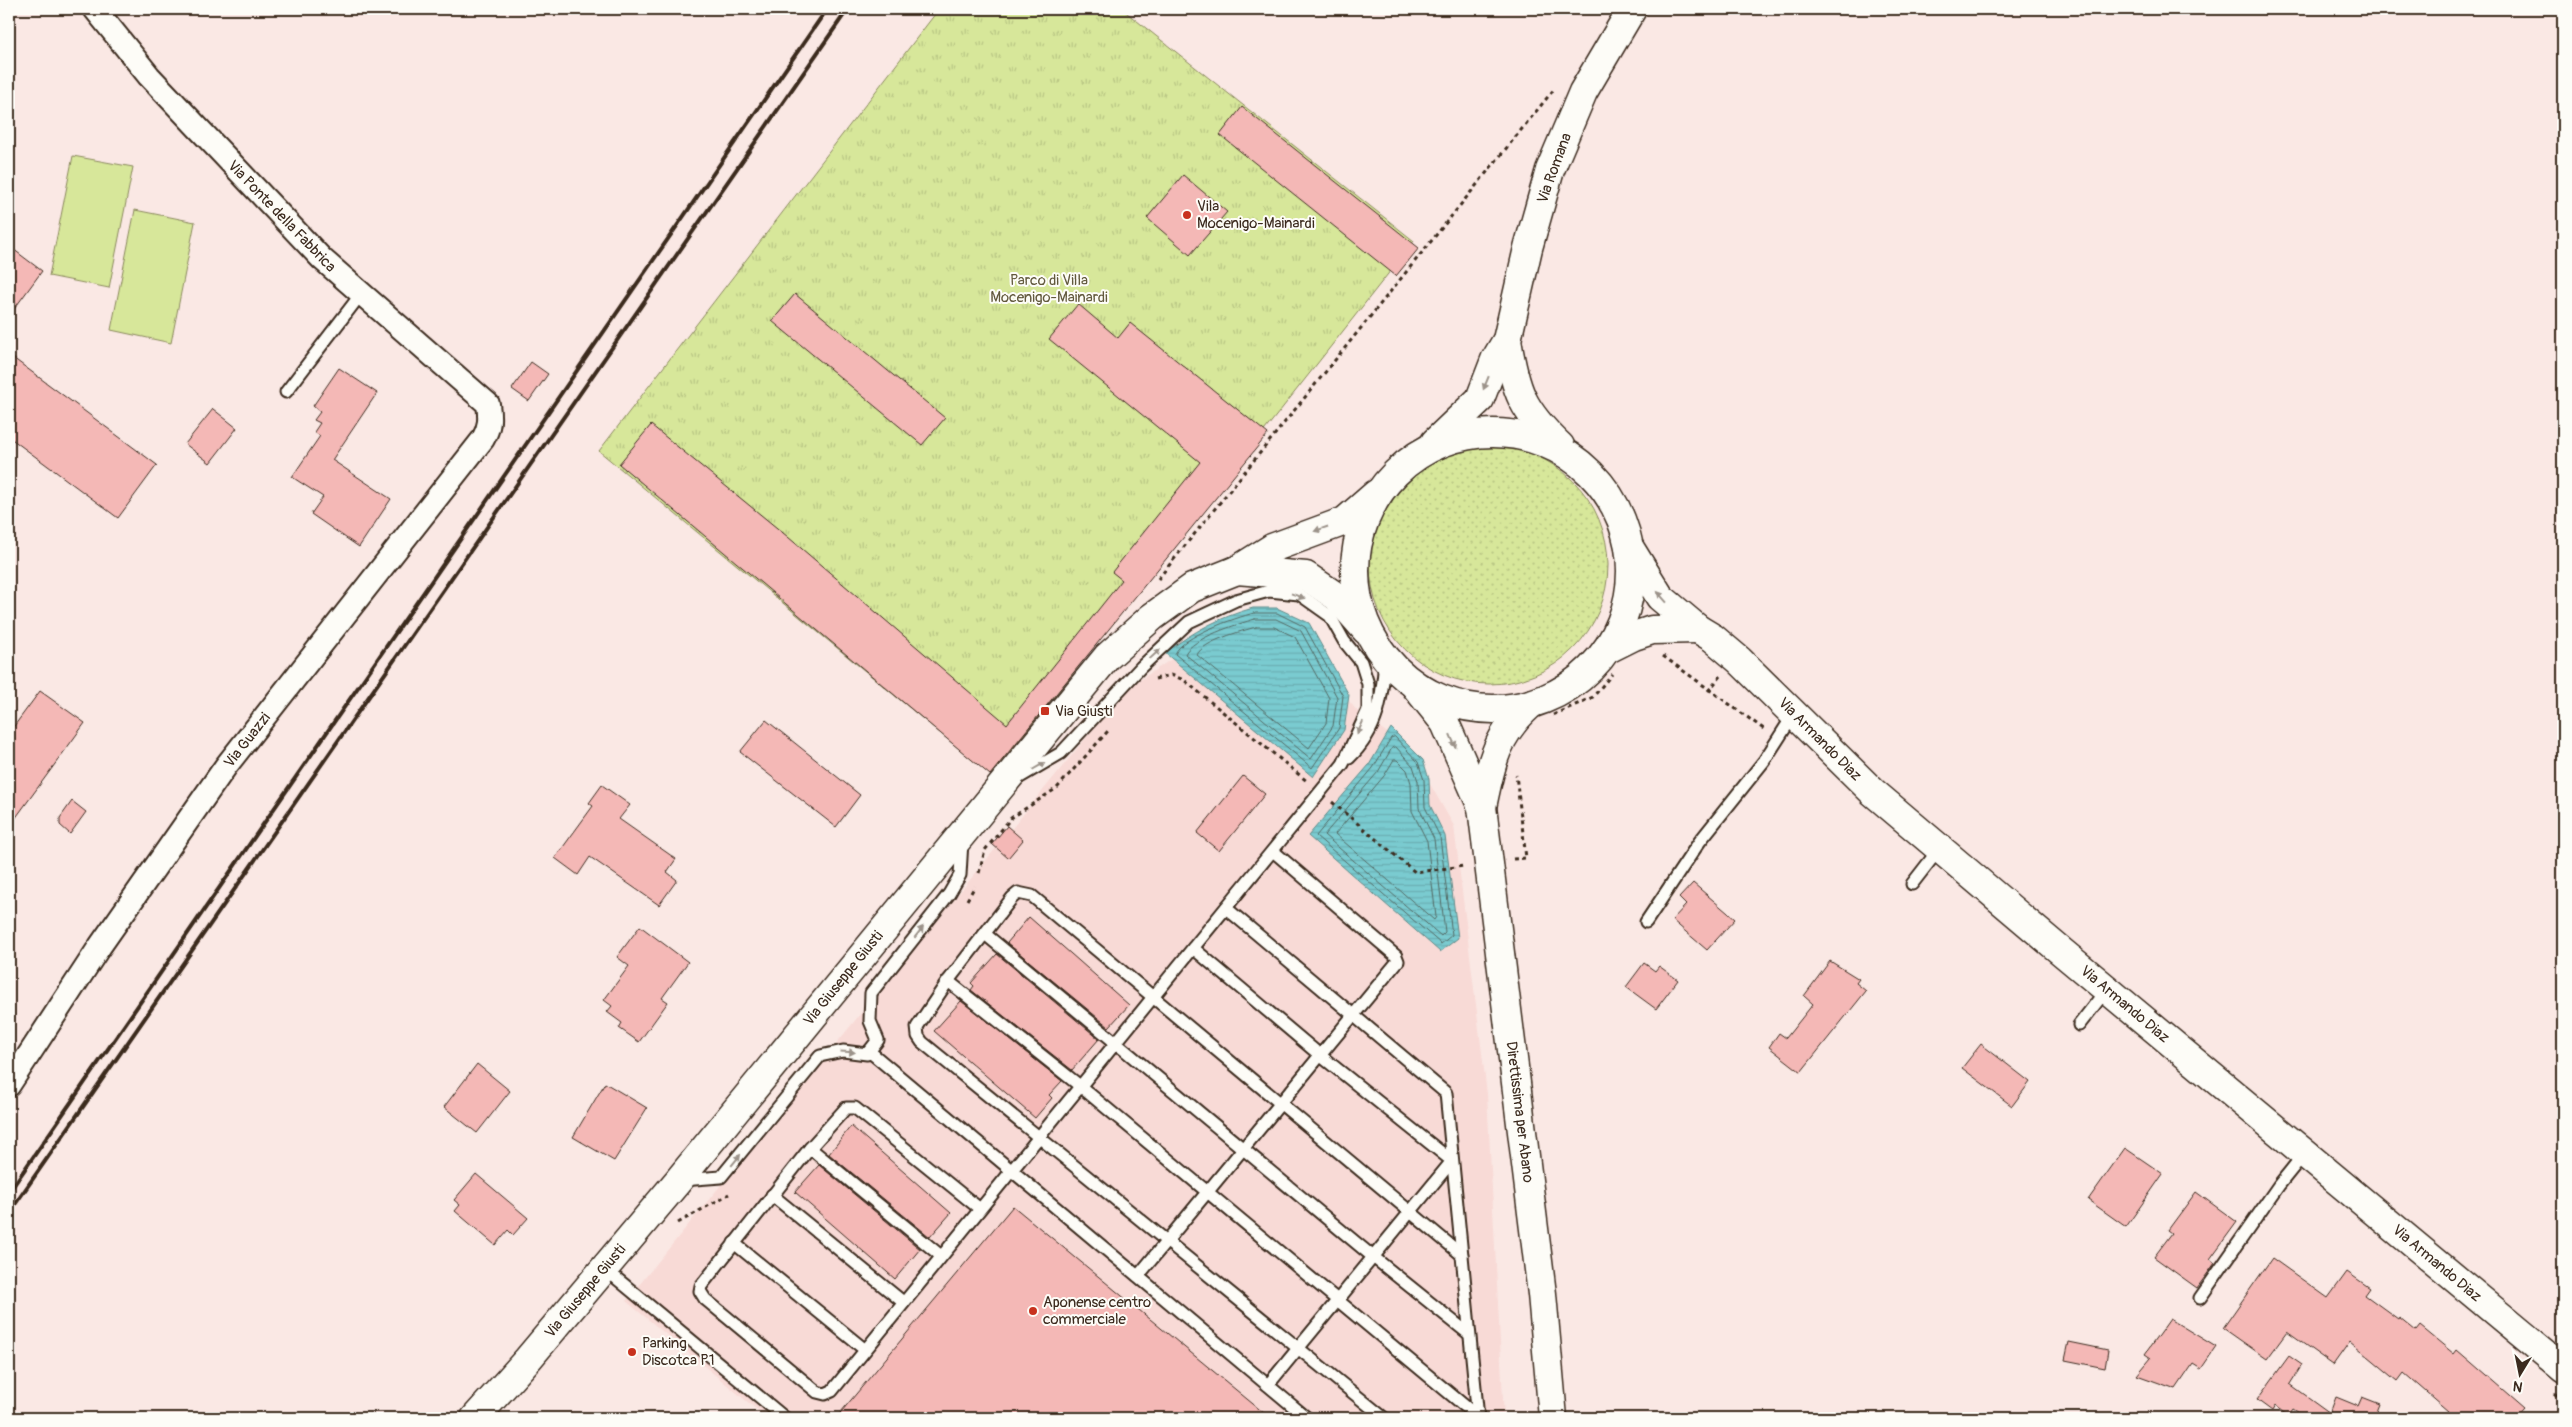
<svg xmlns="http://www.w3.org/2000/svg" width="2572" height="1427" viewBox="0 0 2572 1427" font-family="Pangolin,sans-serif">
  <defs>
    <pattern id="grass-dots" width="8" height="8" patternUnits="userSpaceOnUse" patternTransform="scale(1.25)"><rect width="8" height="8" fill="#d7e79a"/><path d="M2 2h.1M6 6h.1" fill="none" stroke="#b9c684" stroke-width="1.8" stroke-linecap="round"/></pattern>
    <pattern id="park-tufts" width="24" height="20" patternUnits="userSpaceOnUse" patternTransform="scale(1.25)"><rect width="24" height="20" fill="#d7e79a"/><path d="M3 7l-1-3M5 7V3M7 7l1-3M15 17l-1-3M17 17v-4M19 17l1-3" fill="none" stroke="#b9c684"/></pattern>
    <pattern id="water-rules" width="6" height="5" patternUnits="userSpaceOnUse" patternTransform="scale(1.25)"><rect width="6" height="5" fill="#7acbd0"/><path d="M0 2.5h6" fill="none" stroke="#6aaeb2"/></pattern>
  </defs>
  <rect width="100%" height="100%" fill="#fae8e4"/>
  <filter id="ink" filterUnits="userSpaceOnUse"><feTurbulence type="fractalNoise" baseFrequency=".02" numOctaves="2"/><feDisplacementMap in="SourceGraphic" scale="10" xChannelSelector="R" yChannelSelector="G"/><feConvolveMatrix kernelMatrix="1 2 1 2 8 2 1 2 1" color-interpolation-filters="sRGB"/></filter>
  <g filter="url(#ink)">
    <polygon fill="#f8dad6" points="1199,641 1316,662 1358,712 1410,749 1454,826 1487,1094 1504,1418 767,1418 626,1301 1125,690"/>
    <circle fill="url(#grass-dots)" stroke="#89885c" cx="1489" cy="565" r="119"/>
    <polygon fill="url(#park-tufts)" stroke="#89885c" points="939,9 1122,9 1414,241 992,776 599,451"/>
    <g fill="#d7e79a" stroke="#89885c">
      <polygon points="73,156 133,167 109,288 49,276"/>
      <polygon points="135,210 195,222 171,343 111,330"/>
    </g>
    <g fill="url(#water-rules)" stroke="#618b89">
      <path d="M1253,608H1277L1309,623L1349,695L1344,730L1313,777L1165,653C1194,631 1218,618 1253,608Z"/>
      <polygon points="1391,728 1423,760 1429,779 1430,805 1445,836 1458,938 1440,952 1308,836 1369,765"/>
    </g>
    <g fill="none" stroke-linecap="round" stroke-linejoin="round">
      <g stroke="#546a65" stroke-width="1">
        <path d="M1254,613H1277L1305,627L1343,696L1339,728L1312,768L1175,654C1182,636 1235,618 1254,613Z"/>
        <path d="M1255,619H1276L1301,631L1337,697L1333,726L1311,759L1185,654C1192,638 1238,624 1255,619Z"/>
        <path d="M1256,627H1274L1295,637L1329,698L1326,723L1309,748L1197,655C1203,641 1242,631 1256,627Z"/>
        <polygon points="1395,737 1418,762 1424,780 1425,807 1440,837 1452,935 1441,944 1316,836 1373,768 1391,738"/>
        <polygon points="1396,747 1413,766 1418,781 1419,808 1434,839 1445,932 1441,936 1324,835 1378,772 1392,748"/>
        <polygon points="1394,760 1397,760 1407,770 1411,783 1412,811 1427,841 1436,917 1434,920 1335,834 1384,776"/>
      </g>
    </g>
    <g fill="#f4b8b6" stroke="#3b2a1e">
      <polygon points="1242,107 1419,248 1396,276 1220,135"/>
      <polygon points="1183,175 1227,212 1190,255 1147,218"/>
      <polygon points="9,246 42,271 9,316"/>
      <polygon points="795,294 945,418 922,445 772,321"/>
      <polygon points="1078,304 1118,338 1130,323 1268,434 990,775 619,464 651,425 788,537 1007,724 1122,580 1112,572 1200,462 1049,339"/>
      <polygon points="9,355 157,465 118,518 9,437"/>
      <polygon points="531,362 548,374 529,401 512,389"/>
      <polygon points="339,368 377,393 332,460 391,499 359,547 311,514 323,497 292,477 320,436 314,432 320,423 314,420 320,412 313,406"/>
      <polygon points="213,409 237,428 210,463 185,444"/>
      <polygon points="40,691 85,723 9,827 9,733"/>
      <polygon points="766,720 860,795 836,827 740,752"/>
      <polygon points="1243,776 1265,794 1219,851 1197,833"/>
      <polygon points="602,785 630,805 619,819 676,859 667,872 677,880 659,905 590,857 578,875 555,858 593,806 589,803"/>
      <polygon points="72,801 86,812 70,834 60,825 60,818"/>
      <polygon points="1007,826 1023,840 1008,858 992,844"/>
      <polygon points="1693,883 1735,919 1707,950 1672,920 1686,905 1679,898"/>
      <polygon points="1029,917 1129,1005 1109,1027 1007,943"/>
      <polygon points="640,926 688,962 662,998 668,1002 639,1042 619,1028 622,1023 607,1012 612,1006 604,1000 629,966 617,957"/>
      <polygon points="997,954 1099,1039 1072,1070 971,990 974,986 971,983"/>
      <polygon points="1830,961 1859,979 1856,983 1866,991 1801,1072 1769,1047 1779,1033 1786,1038 1813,1004 1804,996"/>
      <polygon points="1644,963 1655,971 1659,966 1678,980 1656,1009 1626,987"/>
      <polygon points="961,1001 1062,1081 1049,1095 1052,1098 1035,1118 934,1031"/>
      <polygon points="1981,1044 2030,1082 2012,1106 1962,1068"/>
      <polygon points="477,1064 510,1091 477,1133 444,1107"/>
      <polygon points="605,1083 647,1108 614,1161 573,1137"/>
      <polygon points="851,1126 951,1213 930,1237 829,1154"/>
      <polygon points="2125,1148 2163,1174 2126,1227 2088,1200"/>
      <polygon points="819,1165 920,1249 895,1279 795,1192"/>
      <polygon points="476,1174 528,1218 513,1235 508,1230 495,1245 455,1211 460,1205 454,1200"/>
      <polygon points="2196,1192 2237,1222 2210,1259 2215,1263 2197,1288 2154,1257 2172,1233 2168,1230"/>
      <polygon points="1013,1206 1270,1418 836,1418"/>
      <polygon points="2272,1258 2328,1298 2347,1272 2370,1288 2365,1295 2398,1319 2399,1317 2416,1331 2420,1326 2454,1354 2457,1350 2524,1408 2515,1418 2456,1418 2404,1373 2398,1381 2350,1341 2333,1365 2287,1332 2267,1359 2223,1328"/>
      <polygon points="2170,1319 2216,1347 2201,1369 2193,1364 2176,1389 2137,1375 2151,1358 2145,1354"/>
      <polygon points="2069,1342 2108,1350 2105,1368 2065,1360"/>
      <polygon points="2289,1356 2302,1365 2290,1384 2330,1413 2336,1397 2358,1406 2362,1397 2380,1404 2376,1414 2386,1418 2307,1418 2293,1409 2288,1416 2275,1406 2272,1411 2257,1400"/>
    </g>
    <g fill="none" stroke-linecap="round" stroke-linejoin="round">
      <g stroke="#3b2a1e" stroke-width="15">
        <g id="service">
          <polyline points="286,392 361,294"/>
          <path d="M1349,758C1378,730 1382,700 1385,660"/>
          <polyline points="1912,884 1940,848"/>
          <polyline points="1226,908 1446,1093 1478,1418"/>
          <polyline points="1646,922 1700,841 1764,761 1794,714"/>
          <polyline points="985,934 1372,1256 1469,1334"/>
          <polyline points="1193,948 1321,1056 1452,1161 1268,1385"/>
          <polyline points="948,981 1080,1086 1478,1417"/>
          <polyline points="2079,1025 2107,989"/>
          <polyline points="869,1051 1307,1418"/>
          <polyline points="810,1148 941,1256"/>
          <polyline points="682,1180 721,1177 820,1056 843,1051 867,1054 878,1040 870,1021 871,993 949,894 960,875 962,841"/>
          <polyline points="772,1195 903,1302"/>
          <polyline points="980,1209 855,1108 846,1108 810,1148 701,1286 700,1291 705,1299 817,1392 825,1394 832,1391 1343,764 1368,710 1368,684 1361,662 1344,641 1330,616 1299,594 1269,591 1236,600 1189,622 1141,667 1061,753 1020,777"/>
          <polyline points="734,1243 864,1349"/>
          <polyline points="604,1268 785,1418"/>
          <polyline points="1138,1276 1398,961 1396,956 1273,851"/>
          <polyline points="2200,1298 2279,1185 2304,1154"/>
          <polyline points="1384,1418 922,1042 918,1036 917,1027 948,981 1012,898 1018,893 1032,896 1462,1255"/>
        </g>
      </g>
      <g stroke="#3b2a1e" stroke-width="26">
        <path id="minor" d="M9,1085L100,946L226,766L483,439C490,427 490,418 488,404L322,259L149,76L95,9"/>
      </g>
      <g stroke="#3b2a1e" stroke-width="31">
        <g id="tertiary">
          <polyline points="1631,550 1660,597 1698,629 1713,638 1739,660 1873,792 2056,947 2563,1368"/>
          <polyline points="1237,570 1306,576 1337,597 1366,630"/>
          <polyline points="1608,649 1634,636 1652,630 1698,629"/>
          <polyline points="475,1418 528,1359 678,1181 1107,657 1152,617 1192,588 1237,570 1272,548 1345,521 1376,494"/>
        </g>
      </g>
      <g stroke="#3b2a1e" stroke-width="31">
        <g id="secondary">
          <path d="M1507,340C1515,391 1522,410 1560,446"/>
          <circle cx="1493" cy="571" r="138"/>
          <polyline points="1435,442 1480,399 1495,360 1507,340 1528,248 1550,170 1583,92 1632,9"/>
        </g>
      </g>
      <g stroke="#3b2a1e" stroke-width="31">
        <g id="trunk">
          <polyline points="1416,687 1445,723 1482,807 1542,1294 1553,1418"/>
          <path d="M1482,807C1491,763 1496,735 1531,704"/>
        </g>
      </g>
      <g stroke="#3b2a1e" stroke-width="3" stroke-dasharray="4 4" stroke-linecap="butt">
        <polyline points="1158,579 1555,88"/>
        <polyline points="1663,656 1765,730"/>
        <polyline points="1155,679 1171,675 1184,680 1308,782"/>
        <polyline points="1708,691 1721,676"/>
        <polyline points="1553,715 1593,697 1612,674"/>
        <polyline points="1332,802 1415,872 1465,866"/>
        <polyline points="1513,859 1526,858 1516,775"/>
        <polyline points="979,873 985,850 1011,818 1057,788 1108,731"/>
        <polyline points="967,900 975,886"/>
        <polyline points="678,1223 729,1194"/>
        <polyline points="2555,1393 2563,1400"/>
      </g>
      <use href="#service" stroke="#fdfcf7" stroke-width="11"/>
      <use href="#minor" stroke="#fdfcf7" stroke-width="22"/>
      <use href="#tertiary" stroke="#fdfcf7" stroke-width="28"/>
      <use href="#secondary" stroke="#fdfcf7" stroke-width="28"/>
      <use href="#trunk" stroke="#fdfcf7" stroke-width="28"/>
      <g stroke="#3b2a1e" stroke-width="4">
        <polyline points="9,1192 827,9"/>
        <polyline points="9,1213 848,9"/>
      </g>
    </g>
    <defs><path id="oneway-solid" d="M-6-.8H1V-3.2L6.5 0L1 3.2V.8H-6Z" transform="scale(1.25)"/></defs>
    <g fill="#9c938a">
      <use href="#oneway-solid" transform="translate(1486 383) rotate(112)"/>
      <use href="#oneway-solid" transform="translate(1321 529) rotate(161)"/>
      <use href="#oneway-solid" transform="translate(1298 596) rotate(20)"/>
      <use href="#oneway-solid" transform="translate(1662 597) rotate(-131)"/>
      <use href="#oneway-solid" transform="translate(1155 654) rotate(-43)"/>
      <use href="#oneway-solid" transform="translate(1360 728) rotate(114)"/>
      <use href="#oneway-solid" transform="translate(1453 741) rotate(67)"/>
      <use href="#oneway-solid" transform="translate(1039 766) rotate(-30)"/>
      <use href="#oneway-solid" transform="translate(919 932) rotate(-52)"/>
      <use href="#oneway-solid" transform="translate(848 1052) rotate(3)"/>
      <use href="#oneway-solid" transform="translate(736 1160) rotate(-51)"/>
    </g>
  </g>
  <g fill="#c8321e" stroke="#fdfcf7" stroke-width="2">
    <circle cx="1187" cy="215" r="5"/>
    <rect x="1040" y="706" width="10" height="10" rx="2.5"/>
    <circle cx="1033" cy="1311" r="5"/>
    <circle cx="632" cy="1352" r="5"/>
  </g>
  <g text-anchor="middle" stroke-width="4" stroke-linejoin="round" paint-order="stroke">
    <g font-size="15" fill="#3b2a1e" stroke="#fdfcf7">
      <text transform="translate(1554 168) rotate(-70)" y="5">Via Romana</text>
      <text transform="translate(282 216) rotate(46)" y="5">Via Ponte della Fabbrica</text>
      <text transform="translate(1820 739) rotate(45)" y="5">Via Armando Diaz</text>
      <text transform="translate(247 740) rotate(-52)" y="5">Via Guazzi</text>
      <text transform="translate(843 978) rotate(-51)" y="5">Via Giuseppe Giusti</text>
      <text transform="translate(2125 1004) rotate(40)" y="5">Via Armando Diaz</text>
      <text transform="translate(1520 1112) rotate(83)" y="5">Direttissima per Abano</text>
      <text transform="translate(2437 1263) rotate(40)" y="5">Via Armando Diaz</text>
      <text transform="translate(585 1291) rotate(-50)" y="5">Via Giuseppe Giusti</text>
    </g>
    <g font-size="15" fill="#3b2a1e" stroke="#fdfcf7" text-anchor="start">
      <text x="1197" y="211">Vila<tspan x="1197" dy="17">Mocenigo-Mainardi</tspan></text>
      <text x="1055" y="716">Via Giusti</text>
      <text x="1043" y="1307">Aponense centro<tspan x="1043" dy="17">commerciale</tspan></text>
      <text x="642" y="1348">Parking<tspan x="642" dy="17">Discotca P1</tspan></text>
    </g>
    <g font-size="15" fill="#62593d" stroke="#fdfcf7">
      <text x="1049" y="285">Parco di Villa<tspan x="1049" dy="17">Mocenigo-Mainardi</tspan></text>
    </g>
  </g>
  <rect width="2572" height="1427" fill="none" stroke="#fdfcf7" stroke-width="30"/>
  <rect x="15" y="15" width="2542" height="1397" fill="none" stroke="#3b2a1e" stroke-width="2" filter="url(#ink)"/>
  <g transform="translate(2520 1374) rotate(190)" stroke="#fdfcf7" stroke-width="4" paint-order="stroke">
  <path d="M0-4L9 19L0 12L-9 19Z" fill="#3b2a1e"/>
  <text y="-8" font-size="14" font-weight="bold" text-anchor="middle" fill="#3b2a1e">N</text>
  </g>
</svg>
